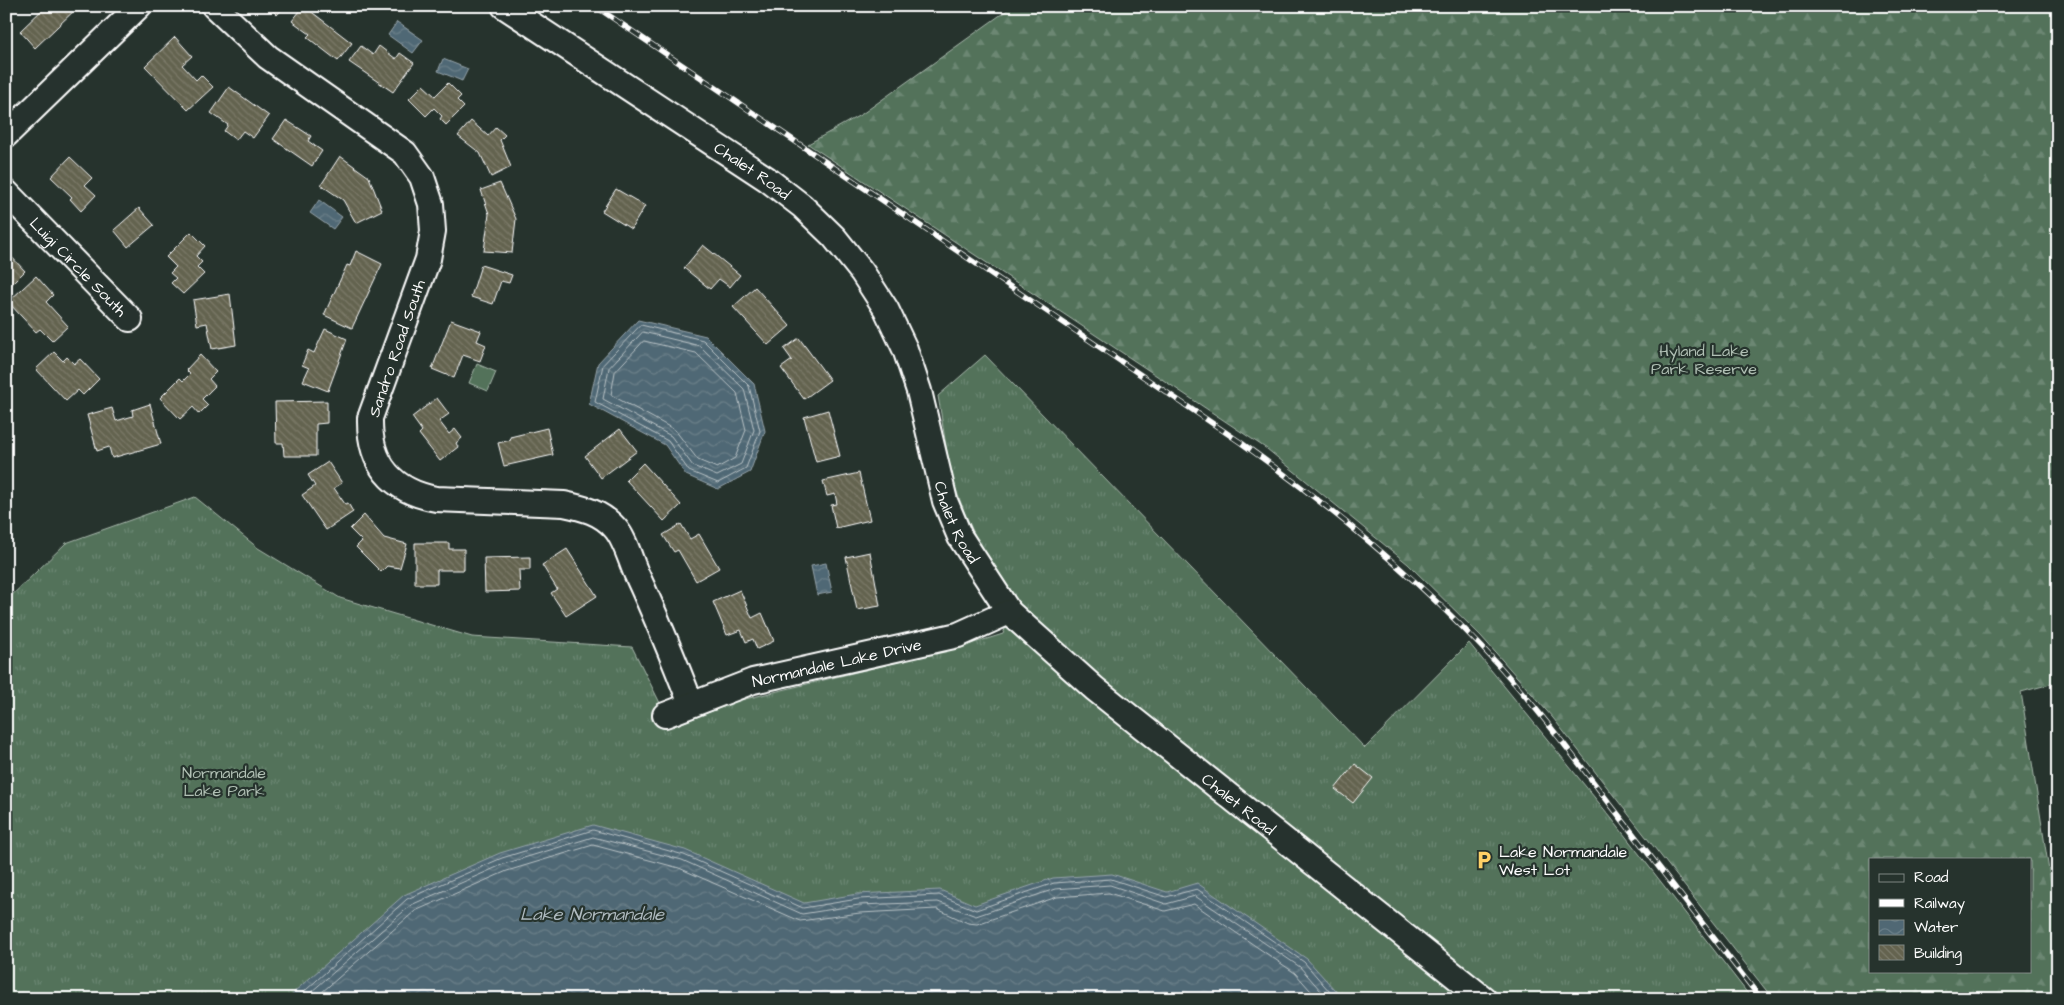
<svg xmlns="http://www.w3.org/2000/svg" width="2064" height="1005" viewBox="0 0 2064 1005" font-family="'Architects Daughter',sans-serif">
  <defs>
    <pattern id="grass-tufts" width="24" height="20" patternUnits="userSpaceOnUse" patternTransform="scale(1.25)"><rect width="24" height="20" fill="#52725a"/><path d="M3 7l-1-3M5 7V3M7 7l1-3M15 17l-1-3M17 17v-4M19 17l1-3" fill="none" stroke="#6c8773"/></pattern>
    <pattern id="forest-firs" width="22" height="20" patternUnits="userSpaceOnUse" patternTransform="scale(1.25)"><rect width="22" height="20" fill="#52725a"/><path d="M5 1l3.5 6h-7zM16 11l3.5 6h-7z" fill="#6c8773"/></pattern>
    <pattern id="water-waves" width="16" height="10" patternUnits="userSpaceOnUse" patternTransform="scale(1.25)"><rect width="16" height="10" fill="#506874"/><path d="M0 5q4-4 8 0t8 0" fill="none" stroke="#6a7f89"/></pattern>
    <pattern id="building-back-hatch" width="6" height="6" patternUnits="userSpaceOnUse" patternTransform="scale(1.25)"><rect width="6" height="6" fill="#64634f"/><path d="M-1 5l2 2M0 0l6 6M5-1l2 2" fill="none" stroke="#7b7a69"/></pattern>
  </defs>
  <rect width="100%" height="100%" fill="#26332d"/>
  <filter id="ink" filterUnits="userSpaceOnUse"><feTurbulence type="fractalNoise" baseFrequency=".02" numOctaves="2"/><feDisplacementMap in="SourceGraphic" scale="10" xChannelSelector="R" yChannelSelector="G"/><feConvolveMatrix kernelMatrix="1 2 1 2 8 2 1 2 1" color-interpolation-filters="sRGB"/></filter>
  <g filter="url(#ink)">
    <path fill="url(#grass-tufts)" stroke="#a8b8ac" d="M985,355L1365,748L1469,643L1612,819L1752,999H6V601L66,543L195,497L258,548L340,598L472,637L632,647L672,727L737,701L964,646L1003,634L1016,602C989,564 966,525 953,479C946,453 943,424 938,396Z"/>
    <path fill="url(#forest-firs)" stroke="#a8b8ac" fill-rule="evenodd" d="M1013,6H2058V682L2021,692L2058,928V999H1773L1553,718L1481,636L1408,564L1267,449L808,144L862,114ZM1870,859H2030V971H1870Z"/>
    <polygon fill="#52725a" stroke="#a8b8ac" points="477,364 496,372 488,391 469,383"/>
    <g fill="url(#water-waves)" stroke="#96a4ac">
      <polygon points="397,22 423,40 413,53 388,35"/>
      <polygon points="443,59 468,69 462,81 438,71"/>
      <polygon points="319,200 342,217 333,229 310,213"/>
      <polygon points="638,320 706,336 754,384 765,431 750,472 718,489 686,475 665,445 589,404 598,363"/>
      <polygon points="826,563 832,592 817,595 811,566"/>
      <polygon points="593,825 685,850 804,903 857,894 940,890 975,905 1053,878 1112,874 1167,892 1197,883 1307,959 1343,999 290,999 294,992 404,895 500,853"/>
    </g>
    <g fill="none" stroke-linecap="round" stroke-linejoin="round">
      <g stroke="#b9c3c7" stroke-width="1">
        <polygon points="641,325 703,340 749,386 760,431 746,468 718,483 689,471 668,441 595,402 603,365"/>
        <polygon points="643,332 700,346 744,389 754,430 741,464 717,476 693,466 671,436 603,399 609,368"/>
        <polygon points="644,341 696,353 737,393 746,430 735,458 717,468 698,460 675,430 611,395 615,372"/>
        <polyline points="296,999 407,899 502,858 593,830 684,855 803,908 858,899 939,895 976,910 1054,883 1111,879 1166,897 1197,889 1304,962 1336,999"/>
        <polyline points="303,999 411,905 504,864 593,837 682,860 802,914 859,905 938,902 976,916 1055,889 1110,885 1166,904 1195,896 1300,967 1328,999"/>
        <polyline points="314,999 415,911 507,871 593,845 679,868 800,921 860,913 937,909 968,923 977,924 1057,897 1109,893 1165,911 1194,904 1295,973 1318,999"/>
      </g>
    </g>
    <g fill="url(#building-back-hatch)" stroke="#fff">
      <polygon points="46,6 79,6 35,48 20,31"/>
      <polygon points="268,6 285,6 277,15"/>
      <polygon points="304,6 352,43 338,61 307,37 310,34 292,21"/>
      <polygon points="175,37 192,56 182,65 196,80 201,75 213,87 188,110 145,66"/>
      <polygon points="361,46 373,55 379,46 396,59 400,53 414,63 393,92 349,62"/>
      <polygon points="448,83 461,96 457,100 464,107 446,125 440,119 442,116 434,108 426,116 409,99 423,85 435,96"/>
      <polygon points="229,87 269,116 253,138 243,131 236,140 224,131 228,125 211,113"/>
      <polygon points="286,120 311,136 308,141 322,151 312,166 273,139"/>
      <polygon points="471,121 488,136 496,127 505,135 500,140 511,167 491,177 480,153 458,136"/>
      <polygon points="340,156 369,177 382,210 356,223 343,200 321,185"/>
      <polygon points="70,157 92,178 85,185 96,195 81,211 70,199 72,197 51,177"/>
      <polygon points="500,183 516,219 512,253 484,251 489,214 481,190"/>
      <polygon points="616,189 645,206 631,229 602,211"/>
      <polygon points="139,208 154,225 128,247 114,230"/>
      <polygon points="191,232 205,246 196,256 202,262 197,267 204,274 183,294 171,283 176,278 170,273 176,267 166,257"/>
      <polygon points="703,245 740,275 730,287 719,279 710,289 684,268"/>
      <polygon points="6,251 25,271 10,286 6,281"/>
      <polygon points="356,251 382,264 352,328 324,315 347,265 350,266"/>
      <polygon points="481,265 512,275 509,283 501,281 493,304 471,297"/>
      <polygon points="36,276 53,295 46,302 68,326 52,341 40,329 36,332 8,302"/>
      <polygon points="755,287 790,326 768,345 733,307"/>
      <polygon points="230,294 236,345 212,349 207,323 197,325 193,300"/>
      <polygon points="451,320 481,331 477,341 486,345 480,361 463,355 454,378 432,369"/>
      <polygon points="325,329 347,339 328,391 303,381 309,368 302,365 308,350 314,353"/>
      <polygon points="799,338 830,380 804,399 781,368 792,360 784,349"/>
      <polygon points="54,352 63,361 67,357 74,364 80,359 99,379 83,395 78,390 66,401 36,369"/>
      <polygon points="200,355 216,372 209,379 215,386 202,399 208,405 199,414 193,407 180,419 160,398 180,378 183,381 190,374 186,370"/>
      <polygon points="437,398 449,414 439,421 449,434 455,429 462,438 456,443 458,447 440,461 419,434 422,431 412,417"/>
      <polygon points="327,401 327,423 316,424 316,456 284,456 283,443 276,443 275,402"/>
      <polygon points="150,404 161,444 112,458 109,447 97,451 87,415 112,408 116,421 133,416 132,410"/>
      <polygon points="828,410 840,456 816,462 804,417"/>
      <polygon points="547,428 553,455 504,466 498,443 511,440 510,437"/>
      <polygon points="620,429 637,451 601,478 585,456"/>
      <polygon points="328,462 342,483 334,488 345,504 348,503 353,512 326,530 302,495 315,486 308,475"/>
      <polygon points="643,463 681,505 664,521 626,480"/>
      <polygon points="859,473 870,520 836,528 831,505 837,504 835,494 827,496 823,481"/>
      <polygon points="364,515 384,538 407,544 400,568 387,566 381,572 356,547 362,541 350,529"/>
      <polygon points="681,524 690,539 699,534 719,568 696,581 678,550 674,552 663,535"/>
      <polygon points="415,543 449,543 449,549 464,549 464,570 437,570 437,584 415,584"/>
      <polygon points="567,549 597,596 566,616 551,593 557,589 542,565"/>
      <polygon points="870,552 880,606 857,610 846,557"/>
      <polygon points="530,557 530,570 519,570 520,591 485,592 484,558"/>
      <polygon points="740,590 752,618 762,613 774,641 757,649 753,639 746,642 741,630 727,635 713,602"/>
      <polygon points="1355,764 1373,778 1353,803 1335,789"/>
    </g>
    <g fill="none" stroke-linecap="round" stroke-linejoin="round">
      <g stroke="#fff" stroke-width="28">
        <g id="minor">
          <path d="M214,6L268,57L405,153L422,177L431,204L433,231L428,259L370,418C369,463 391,491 436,499L564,504C583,508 601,512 615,528C625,539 630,559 636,573C656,616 674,660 691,704"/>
          <path id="s1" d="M504,6L767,179L802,206L834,237L862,272L886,309L905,349L919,391L945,501L960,537L1009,612L1095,689L1484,999"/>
          <polyline points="6,135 139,6"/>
          <path id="s2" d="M6,192L130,319"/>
          <path id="s3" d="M665,715L753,681L958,635L1009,612"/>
        </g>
      </g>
      <use href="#minor" stroke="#26332d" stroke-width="24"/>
      <g stroke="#fff" stroke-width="5.5">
        <path id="rail" d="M595,6L1240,442C1334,509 1425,583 1502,669C1540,712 1575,758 1610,804C1660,869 1711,934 1761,999"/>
      </g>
      <use href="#rail" stroke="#26332d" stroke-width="4" stroke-dasharray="11" stroke-linecap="butt"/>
    </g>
  </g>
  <defs>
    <g id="parking-bare" transform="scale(1.5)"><path d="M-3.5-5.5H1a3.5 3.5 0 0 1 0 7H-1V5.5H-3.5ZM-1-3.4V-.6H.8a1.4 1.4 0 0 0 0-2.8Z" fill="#ffd166" stroke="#26332d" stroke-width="2.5" paint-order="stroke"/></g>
  </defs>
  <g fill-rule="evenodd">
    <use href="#parking-bare" x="1484" y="860"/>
  </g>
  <g text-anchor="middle" stroke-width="4.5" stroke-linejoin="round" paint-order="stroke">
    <g font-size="16" fill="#fff" stroke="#26332d">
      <text dy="6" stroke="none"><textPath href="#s1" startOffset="298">Chalet Road</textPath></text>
      <text dy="6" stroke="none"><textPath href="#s2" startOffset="104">Luigi Circle South</textPath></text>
      <text transform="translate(396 348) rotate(-71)" y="6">Sandro Road South</text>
      <text dy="6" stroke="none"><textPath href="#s1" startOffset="718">Chalet Road</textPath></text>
      <text dy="6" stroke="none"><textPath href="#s3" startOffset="180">Normandale Lake Drive</textPath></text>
      <text dy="6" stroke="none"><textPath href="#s1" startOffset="1122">Chalet Road</textPath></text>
    </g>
    <g font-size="16" fill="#b1c0b5" stroke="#26332d">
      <text x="1704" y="356">Hyland Lake<tspan x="1704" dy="18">Park Reserve</tspan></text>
      <text x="224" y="778">Normandale<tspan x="224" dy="18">Lake Park</tspan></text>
    </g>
    <g font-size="16" fill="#fff" stroke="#26332d" text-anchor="start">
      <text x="1499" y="857">Lake Normandale<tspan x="1499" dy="18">West Lot</tspan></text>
    </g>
    <g font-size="18" font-style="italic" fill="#b0bbc0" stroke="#26332d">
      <text x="592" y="920">Lake Normandale</text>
    </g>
  </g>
  <rect width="2064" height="1005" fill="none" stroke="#26332d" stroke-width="25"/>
  <rect x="12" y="12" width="2039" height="980" fill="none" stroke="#fff" stroke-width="2" filter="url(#ink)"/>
  <rect x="1869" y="858" width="162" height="115" fill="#26332d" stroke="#7d8581"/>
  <rect x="1879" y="874" width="25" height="8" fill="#26332d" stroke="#7d8581"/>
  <text x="1914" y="882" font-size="15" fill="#ffffff">Road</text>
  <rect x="1879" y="899" width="25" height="8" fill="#ffffff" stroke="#7d8581"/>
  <text x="1914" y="908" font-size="15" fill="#ffffff">Railway</text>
  <rect x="1879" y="920" width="25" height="15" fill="url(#water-waves)" stroke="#7d8581"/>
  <text x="1914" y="932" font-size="15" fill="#ffffff">Water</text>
  <rect x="1879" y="945" width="25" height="15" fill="url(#building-back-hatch)" stroke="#7d8581"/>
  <text x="1914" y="958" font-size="15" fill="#ffffff">Building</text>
</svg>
